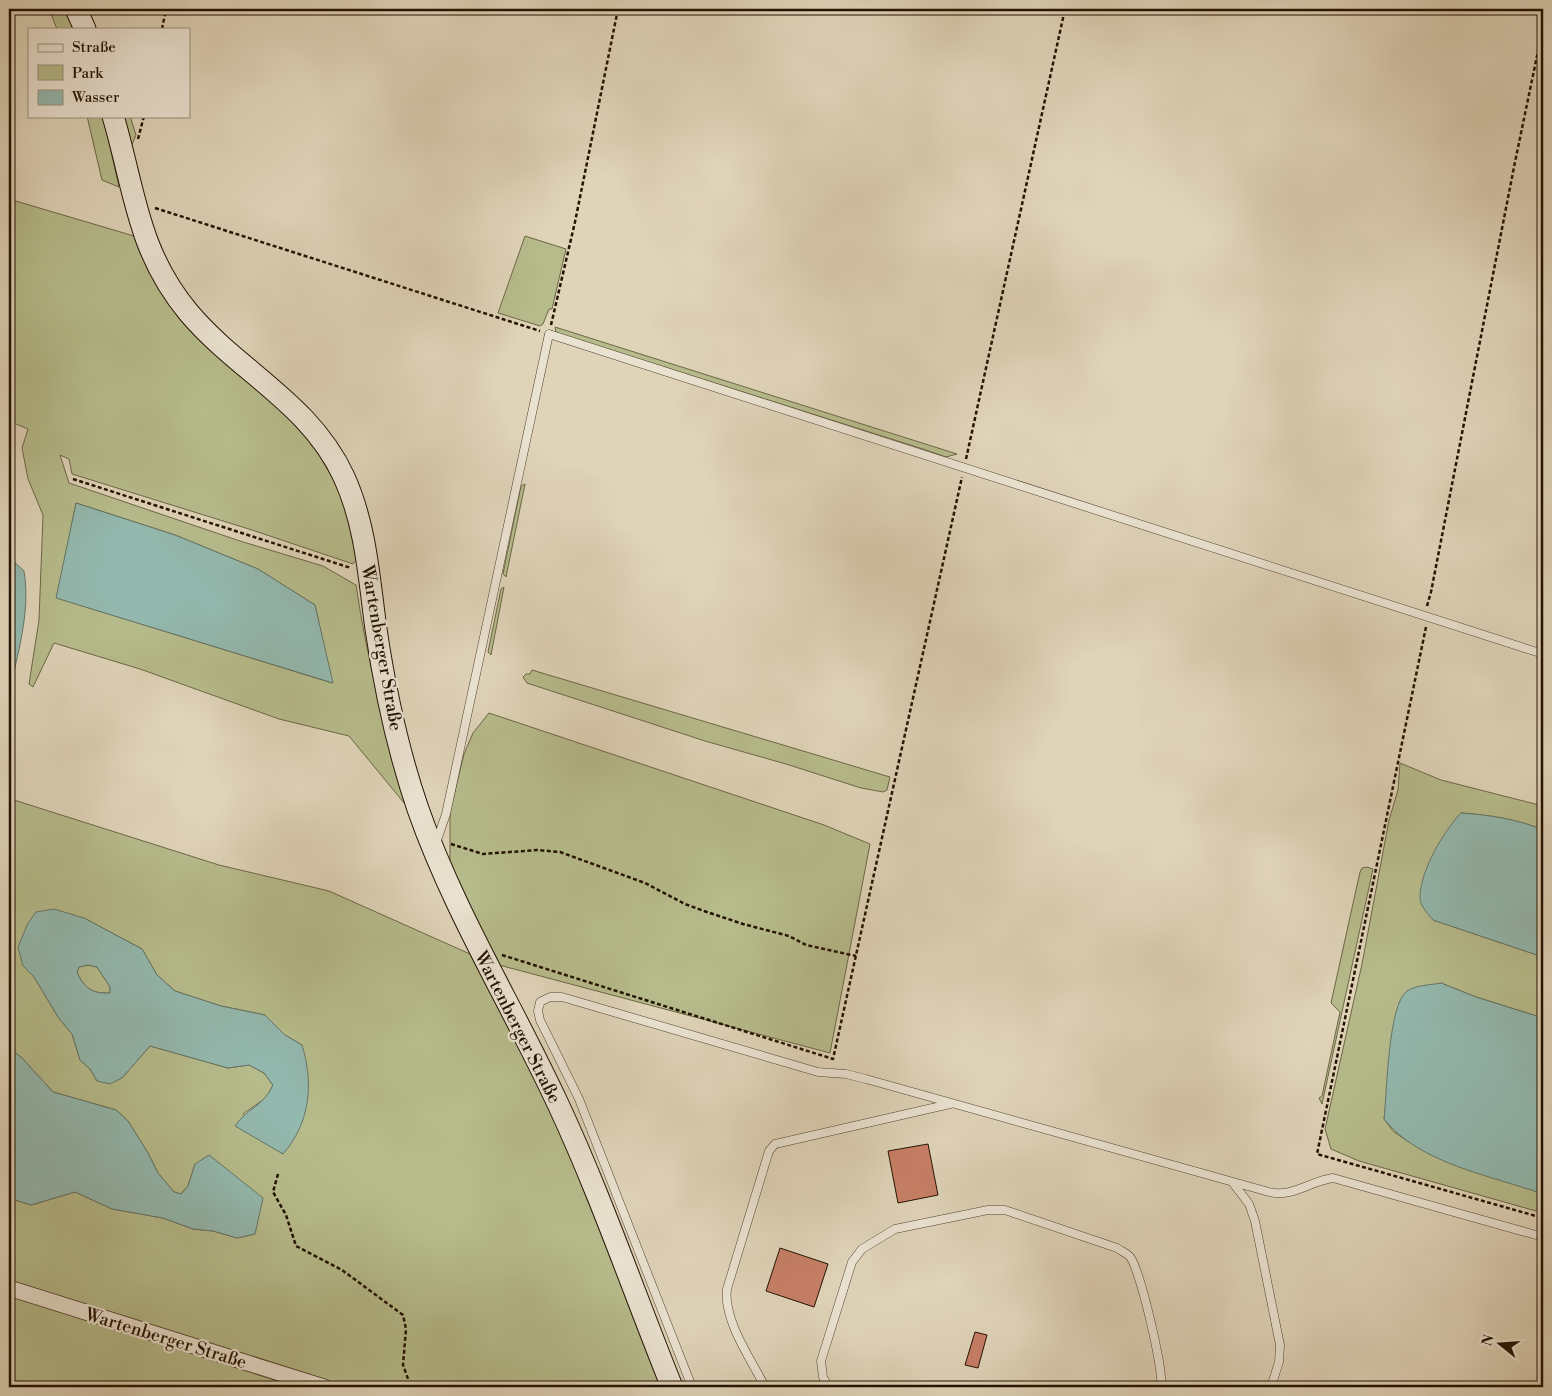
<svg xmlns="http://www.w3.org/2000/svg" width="1552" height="1396" viewBox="0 0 1552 1396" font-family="'Libre Bodoni',serif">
  <rect width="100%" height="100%" fill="#dfd3b8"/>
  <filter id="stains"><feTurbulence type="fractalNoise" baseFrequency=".004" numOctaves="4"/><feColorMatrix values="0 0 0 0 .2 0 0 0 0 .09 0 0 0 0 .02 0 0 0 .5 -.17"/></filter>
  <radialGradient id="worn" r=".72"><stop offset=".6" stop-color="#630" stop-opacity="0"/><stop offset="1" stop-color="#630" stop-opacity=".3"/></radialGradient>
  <g fill="#b6bb8b" stroke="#6c6646" fill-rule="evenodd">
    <polygon points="49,9 64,9 73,29 57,29"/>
    <polygon points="87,116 103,116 119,187 102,180"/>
    <polygon points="121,116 130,116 136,135 131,147"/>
    <path d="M9,199L134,236L150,271L285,411L315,447L342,495L357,559L353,564L252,530L72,474L69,459L60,455L69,483L240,541L323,566L356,585C367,661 387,735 409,809L349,736L279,719L140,669L54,643L33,687L29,684L39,620L43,515L28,479L22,448L28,429L9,421ZM76,503L175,535L258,569L315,605L332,683L57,598Z"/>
    <polygon points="525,236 566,249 552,309 549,309 543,324 540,326 498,313"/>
    <polygon points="555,327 957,454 946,457 926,450 560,334 556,332"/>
    <polygon points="525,484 506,577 503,574 521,486"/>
    <polygon points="504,587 491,655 488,652 501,589"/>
    <polygon points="532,670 890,777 887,790 883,792 861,788 786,764 705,741 527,683 523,677 526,674 530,674"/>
    <polygon points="489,713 824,825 870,844 830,1053 499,965 450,871 450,812 464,754 473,733"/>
    <path d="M1400,763L1441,780L1543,806V830C1517,819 1489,815 1461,813L1433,920L1543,957V1018L1476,997L1441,983L1388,1087L1384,1119L1393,1131L1407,1141L1543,1194V1213L1359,1161L1331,1149L1325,1129L1362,964L1389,820L1398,790Z"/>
    <path d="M9,782L14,800L219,865L329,891L470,954L546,1096L663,1387H348L9,1280V1198L31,1205L75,1192L112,1209L163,1218L193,1229L213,1231L237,1238L255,1234L195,1164L188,1186L181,1194L174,1192L158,1173L148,1153L128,1121L116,1110L53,1092L22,1058L9,1048ZM84,918L142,949L157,975L175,991L221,1006L265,1015L285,1035L302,1045L282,1154L243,1114L267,1097L273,1085L264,1073L249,1065L228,1068L150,1046L122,1078L97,1081L90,1069L80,1060L72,1034L58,1017L34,977Z"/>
    <polygon points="1367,867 1373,869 1322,1104 1319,1098 1322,1096 1340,1012 1331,1003 1360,872 1362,868"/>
    <path d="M88,965L97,967L110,987V993C92,994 84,988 77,972L79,967Z"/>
    <polygon points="11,1295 298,1387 9,1387"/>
  </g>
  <g fill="#93b8ae" stroke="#667668" fill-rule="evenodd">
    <polygon points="76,503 175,535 258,569 315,605 333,683 56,598"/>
    <path d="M9,557L24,571C31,613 17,654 9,695Z"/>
    <path d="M1461,813C1490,815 1517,819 1543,830V957L1433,920C1428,914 1419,905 1420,896C1421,870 1443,832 1461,813Z"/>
    <path d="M54,909L84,918L142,949L157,975L175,991L221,1006L265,1015L285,1035L302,1045C314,1084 310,1123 283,1154L235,1126C247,1108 264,1106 273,1085L264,1073L249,1065L228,1068L150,1046L122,1078L110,1084L97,1081L90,1069L80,1060L72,1034L58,1017L34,977L23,966L18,947L28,923L36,912ZM88,965L97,967L110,987V993C92,994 84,988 77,972L79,967Z"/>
    <path d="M1441,983L1476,997L1543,1018V1194C1492,1176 1418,1163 1384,1119C1387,1094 1388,1004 1407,991C1416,985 1431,985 1441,983Z"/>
    <polygon points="9,1048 22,1058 53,1092 116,1110 128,1121 148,1153 158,1173 174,1192 181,1194 188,1186 195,1164 209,1155 263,1198 255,1234 237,1238 213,1231 193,1229 163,1218 112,1209 75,1192 31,1205 9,1198"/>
  </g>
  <g fill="#c77f67" stroke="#221200">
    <polygon points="928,1144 938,1195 898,1203 888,1151"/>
    <polygon points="780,1248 828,1264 814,1307 766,1291"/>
    <polygon points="975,1332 987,1335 978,1368 965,1365"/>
  </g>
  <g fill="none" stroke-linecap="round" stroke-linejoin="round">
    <g stroke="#51422e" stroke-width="9">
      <g id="lane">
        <polyline points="436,843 446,814 549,334 1543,654"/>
        <polyline points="1233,1183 1249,1204 1255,1221 1280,1345 1279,1362 1271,1387"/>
        <path d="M692,1387L579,1099L540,1020L538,1011L540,1002L550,997H562L818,1072L846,1074L866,1079L1269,1192C1292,1198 1310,1181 1333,1178L1543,1237"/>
        <path d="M765,1387C751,1359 723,1320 727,1289L769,1151L775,1144L784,1142L950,1104"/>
        <path d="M828,1387L823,1377L821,1361L852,1262L862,1249L895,1229L988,1210H1005L1117,1248C1121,1251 1127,1253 1130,1257C1140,1269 1164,1371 1161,1387"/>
      </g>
    </g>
    <g stroke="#51422e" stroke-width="17">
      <polyline id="street" points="9,1288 324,1387"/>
    </g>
    <g stroke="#221200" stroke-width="23">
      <g id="secondary">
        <polyline points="76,9 85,29"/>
        <path d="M113,116C135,190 137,251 189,313C239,372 310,403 344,477C366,525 369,578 376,629C385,690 398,751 418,809C454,912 512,1005 558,1104C601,1196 634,1293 672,1387"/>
      </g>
    </g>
    <g stroke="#221200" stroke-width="2.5" stroke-dasharray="4 2.5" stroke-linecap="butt">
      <polyline points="162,29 166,9"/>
      <polyline points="138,139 144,116"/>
      <polyline points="155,208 540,331"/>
      <polyline points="551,325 575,222 618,9"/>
      <polyline points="966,459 1065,9"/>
      <polyline points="73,479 351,568"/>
      <polyline points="1427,606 1431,592 1515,162 1543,27"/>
      <polyline points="1426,627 1317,1154 1543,1218"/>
      <polyline points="451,844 483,854 537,850 560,852 645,883 685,904 704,911 743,924 789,936 806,945 856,956"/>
      <polyline points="502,955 833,1059 962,477"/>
      <polyline points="278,1174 273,1192 286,1215 296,1246 342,1270 403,1315 406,1329 403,1365 411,1387"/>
    </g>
    <use href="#lane" stroke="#eae2d1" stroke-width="8"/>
    <use href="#street" stroke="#eae2d1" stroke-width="15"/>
    <use href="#secondary" stroke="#eae2d1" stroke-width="21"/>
  </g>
  <g text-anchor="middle" stroke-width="4.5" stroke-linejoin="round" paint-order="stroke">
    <g font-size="18" fill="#221200" stroke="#eae2d1">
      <text transform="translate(382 648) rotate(80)" y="6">Wartenberger Straße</text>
      <text transform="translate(518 1027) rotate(63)" y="6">Wartenberger Straße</text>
      <text transform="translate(166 1338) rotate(17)" y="6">Wartenberger Straße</text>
    </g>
  </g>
  <rect width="1552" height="1396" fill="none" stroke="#dfd3b8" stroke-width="30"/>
  <rect x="10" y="10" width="1532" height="1376" fill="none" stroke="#221200" stroke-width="2.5"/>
  <rect x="15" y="15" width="1522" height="1366" fill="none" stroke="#221200"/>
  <rect x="28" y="28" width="162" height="90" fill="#eae2d1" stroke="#9a8f7d"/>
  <rect x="38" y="44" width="25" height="8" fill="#eae2d1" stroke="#9a8f7d"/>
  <text x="72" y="52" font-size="15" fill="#221200">Straße</text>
  <rect x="38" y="65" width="25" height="15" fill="#b6bb8b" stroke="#9a8f7d"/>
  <text x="72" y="78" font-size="15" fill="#221200">Park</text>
  <rect x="38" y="90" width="25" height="15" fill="#93b8ae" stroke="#9a8f7d"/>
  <text x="72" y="102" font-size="15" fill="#221200">Wasser</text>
  <g transform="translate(1500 1344) rotate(287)" stroke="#eae2d1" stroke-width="4" paint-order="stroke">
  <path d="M0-4L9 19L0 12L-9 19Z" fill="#221200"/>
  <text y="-8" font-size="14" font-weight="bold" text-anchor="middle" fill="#221200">N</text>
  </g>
  <rect width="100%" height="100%" filter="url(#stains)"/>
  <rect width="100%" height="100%" fill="url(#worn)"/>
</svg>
